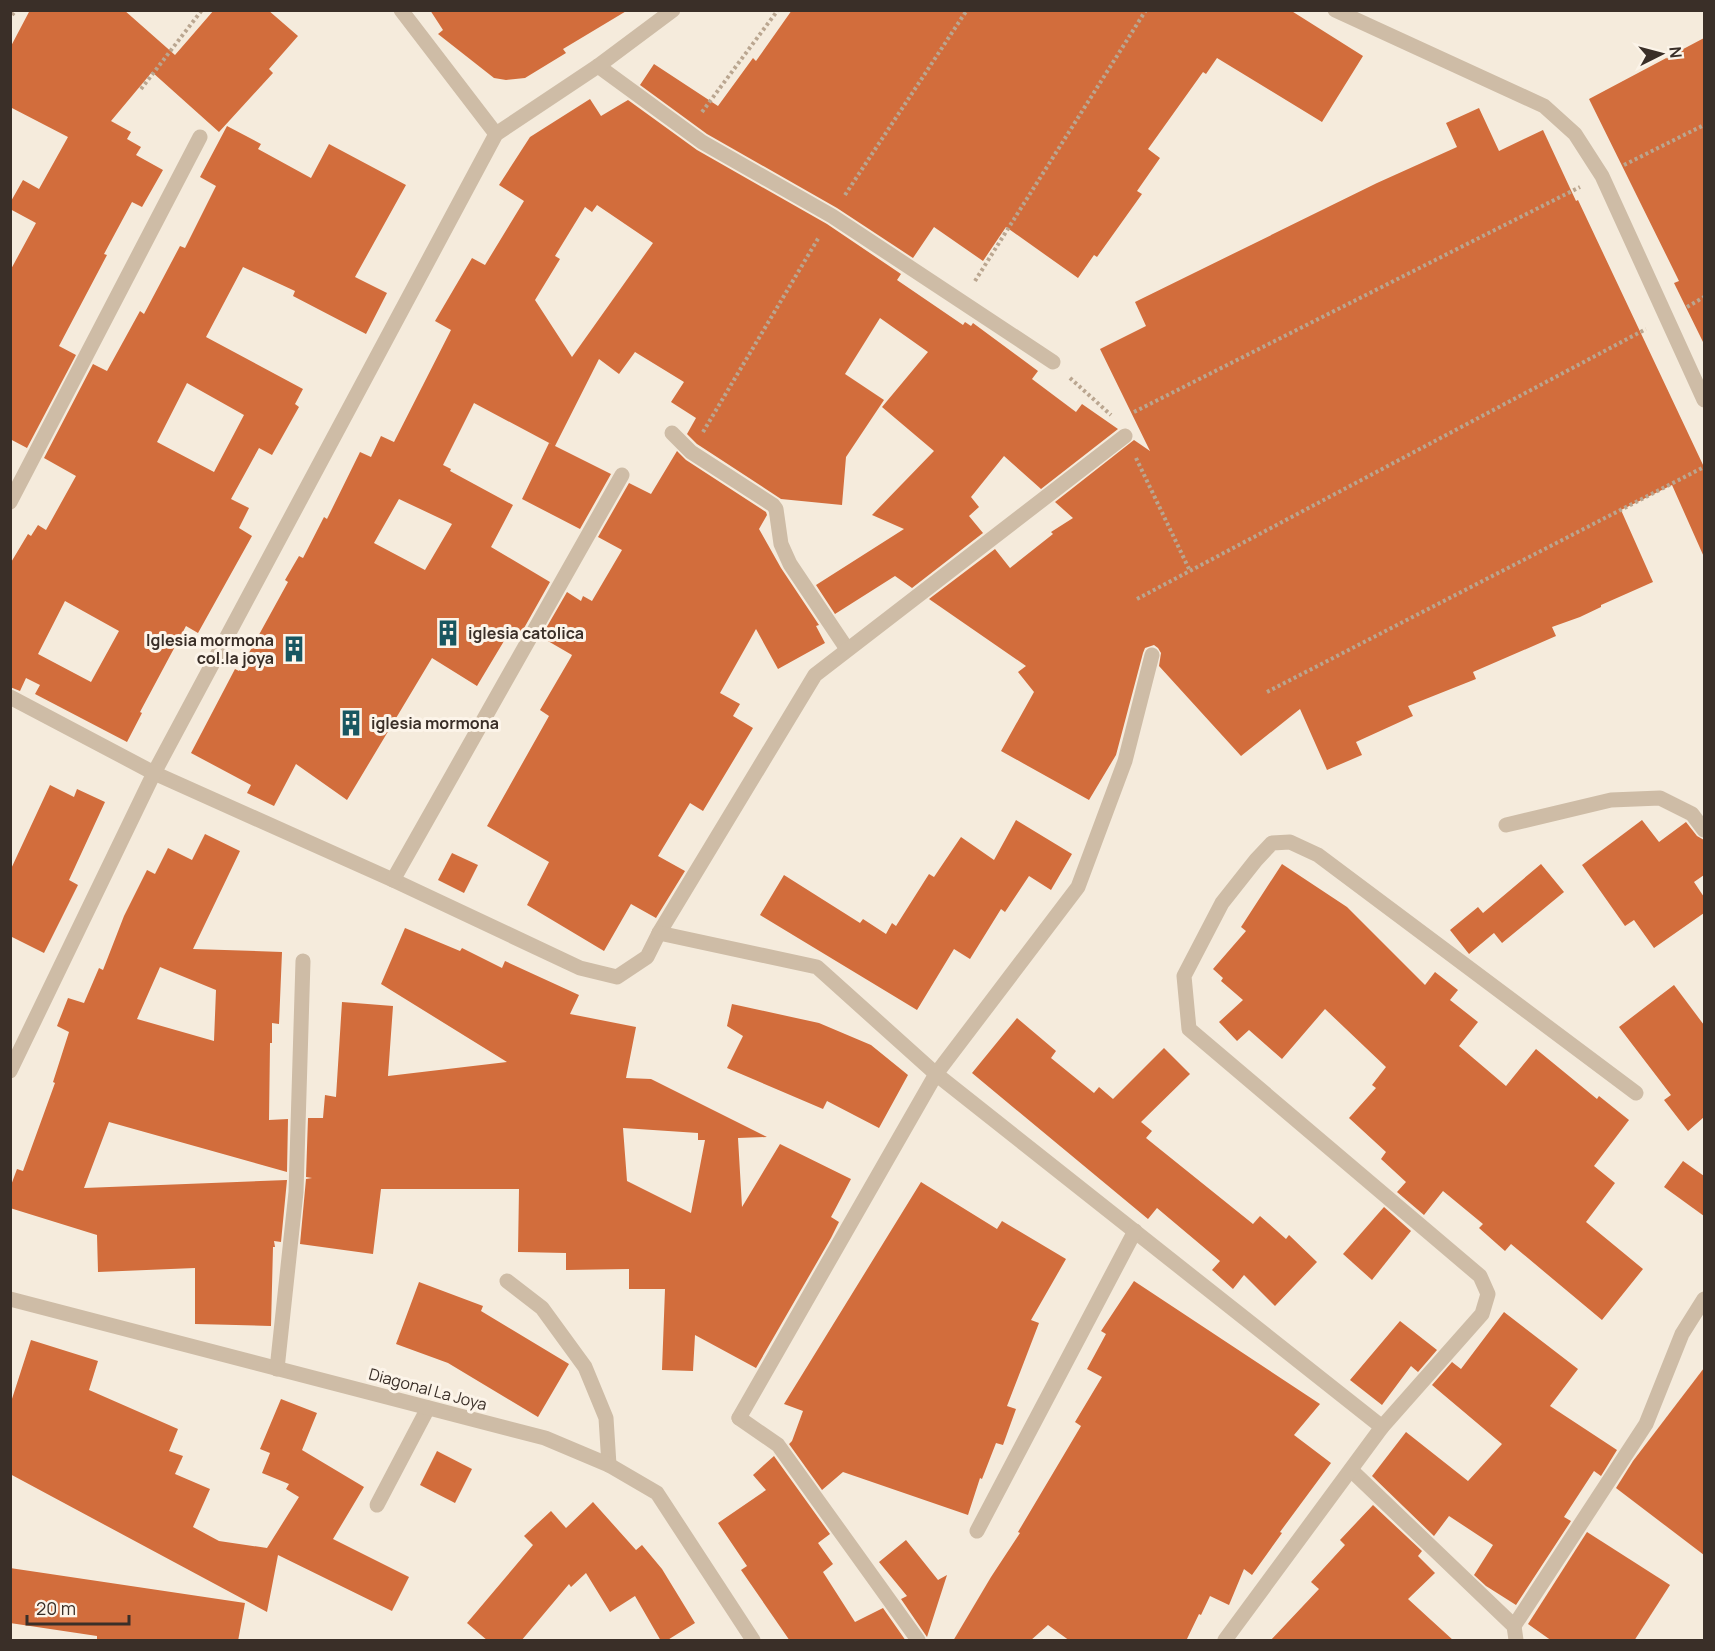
<svg xmlns="http://www.w3.org/2000/svg" width="1715" height="1651" viewBox="0 0 1715 1651" font-family="Manrope,sans-serif">
  <rect width="100%" height="100%" fill="#f5ebdc"/>
  <g fill="#d26d3c" fill-rule="evenodd">
    <polygon points="30,10 124,10 175,55 214,10 268,10 298,36 269,69 273,73 219,132 152,72 111,121 131,132 127,139 141,147 136,155 163,170 142,207 132,202 104,254 107,255 59,346 76,355 27,448 10,439 10,271 36,223 10,209 10,203 23,180 39,189 68,137 10,107 10,48"/>
    <polygon points="430,10 628,10 563,49 566,53 525,78 506,80 494,78 438,34 443,30"/>
    <polygon points="792,10 1290,10 1363,56 1322,122 1217,58 1206,74 1203,72 1148,149 1160,158 1137,191 1142,194 1097,257 1094,255 1078,278 1006,227 983,261 934,227 913,258 837,208 707,134 640,85 654,64 718,106 753,58 756,61"/>
    <polygon points="1704,38 1704,344 1674,283 1679,281 1589,99"/>
    <path d="M590,99L601,116L628,100L697,150L827,224L901,274L897,280L963,325L965,322L971,326L973,323L1038,371L1032,379L1076,412L1082,404L1118,429L1041,489L1004,456L971,497L979,507L969,516L983,533L912,588L895,576L835,614L816,585L904,529L872,515L934,451L882,407L928,352L880,318L845,374L884,400L846,457L842,505L781,499L697,444L687,434L696,418L671,402L684,382L635,352L619,374L599,359L555,446L611,474L580,529L522,499L549,443L553,445L474,403L443,465L451,469L450,471L513,505L491,547L550,582L519,637L510,631L477,686L432,658L347,800L296,764L274,806L247,793L251,785L191,753L235,669L239,671L288,582L285,580L299,556L303,558L324,517L327,519L360,452L371,457L381,436L394,442L451,330L435,321L472,258L485,265L524,201L499,185L530,137ZM597,205L653,243L572,357L535,300L560,259L555,256L585,207L592,212ZM399,499L452,524L425,570L374,543Z"/>
    <polygon points="1479,108 1499,151 1543,130 1576,201 1578,200 1704,467 1704,557 1672,485 1621,510 1653,582 1601,605 1601,607 1580,617 1552,627 1556,636 1473,672 1476,679 1408,706 1413,716 1356,742 1362,755 1327,770 1300,709 1241,756 1159,666 1161,653 1158,648 1154,645 1145,648 1143,653 1116,755 1089,800 1001,751 1034,692 1018,672 1026,666 929,599 995,549 1010,568 1053,534 1051,532 1073,518 1055,502 1134,440 1150,451 1100,349 1146,326 1135,302 1377,183 1457,147 1446,123"/>
    <path d="M227,126L261,144L258,149L311,178L329,144L406,185L355,277L387,293L366,334L293,296L295,291L243,267L206,337L303,389L295,404L299,407L272,455L259,448L231,499L249,508L239,528L252,536L198,633L186,626L140,712L142,713L127,742L35,694L40,685L26,678L20,691L10,687V564L28,534L31,536L38,525L46,530L76,476L44,458L93,364L107,371L140,311L144,314L180,246L185,248L216,186L200,177ZM187,383L244,415L214,472L157,442ZM65,601L119,631L91,682L38,654Z"/>
    <polygon points="677,451 686,460 766,512 767,515 759,529 781,568 819,625 816,626 825,643 778,669 756,629 720,693 740,704 733,716 753,728 703,811 690,803 658,856 685,871 656,918 631,904 604,951 527,905 549,862 487,826 549,716 540,710 571,657 572,655 541,637 567,592 581,601 583,596 592,601 622,550 598,537 629,483 651,494"/>
    <polygon points="50,785 74,797 77,789 105,802 69,880 78,885 44,953 10,936 10,871"/>
    <polygon points="1016,820 1072,854 1051,890 1029,876 1005,912 1001,909 970,959 954,949 917,1010 760,915 784,875 860,923 863,919 886,934 892,923 896,926 929,874 934,877 961,837 994,860"/>
    <polygon points="1642,820 1659,842 1686,822 1697,836 1704,840 1704,875 1694,882 1704,897 1704,913 1654,948 1634,920 1625,926 1582,865"/>
    <path d="M205,834L240,851L193,949L282,952L279,1024L272,1023V1043H270L269,1120L288,1119L287,1172L109,1122L84,1188L287,1180L281,1242L274,1241L275,1247H273L271,1326L195,1324V1268L98,1272L97,1235L10,1208V1188L17,1169L23,1171L55,1083L53,1082L69,1032L57,1026L68,998L84,1003L99,968L103,970L124,916L147,870L155,874L168,848L192,860ZM160,967L216,990L214,1041L137,1019Z"/>
    <polygon points="452,853 478,865 464,893 438,880"/>
    <polygon points="1282,864 1347,907 1425,985 1435,972 1458,990 1450,1000 1478,1022 1459,1046 1506,1086 1536,1049 1597,1099 1599,1096 1629,1120 1594,1166 1615,1183 1586,1222 1643,1269 1602,1320 1511,1244 1505,1251 1479,1228 1483,1224 1443,1191 1424,1215 1397,1192 1406,1182 1381,1159 1386,1152 1349,1118 1376,1088 1372,1085 1386,1067 1325,1009 1282,1059 1249,1030 1237,1041 1219,1022 1243,1000 1221,981 1223,978 1213,969 1246,931 1241,927"/>
    <polygon points="1541,864 1564,892 1502,943 1494,933 1469,954 1450,930 1478,907 1483,913"/>
    <path d="M405,928L460,951L462,948L502,968L505,961L579,995L570,1014L636,1027L626,1078L651,1079L767,1137L738,1138L742,1207L780,1144L851,1179L831,1217L839,1222L831,1238L756,1368L695,1335L693,1371L662,1370L665,1289H629V1269L566,1270V1253L518,1252L519,1189H381L373,1254L300,1244L306,1179L312,1178L306,1177L308,1118H323L325,1095L336,1097L342,1002L393,1006L388,1076L507,1062L381,984ZM623,1128L698,1133V1140H705L691,1213L627,1181Z"/>
    <polygon points="1674,985 1704,1025 1704,1117 1688,1131 1664,1100 1671,1095 1619,1027"/>
    <polygon points="732,1004 819,1023 871,1045 908,1075 879,1128 827,1101 823,1109 727,1068 743,1036 727,1026"/>
    <polygon points="1017,1018 1056,1051 1051,1058 1094,1093 1099,1087 1113,1099 1164,1048 1190,1074 1141,1122 1152,1131 1146,1138 1253,1224 1260,1216 1286,1239 1289,1235 1317,1262 1275,1306 1244,1275 1233,1289 1212,1270 1220,1261 1157,1208 1148,1219 972,1073"/>
    <polygon points="1683,1161 1704,1176 1704,1216 1664,1187"/>
    <polygon points="921,1182 997,1229 1002,1221 1066,1259 1031,1320 1039,1323 1007,1406 1016,1409 1003,1445 996,1443 982,1479 980,1478 968,1515 843,1472 822,1490 789,1444 792,1441 803,1411 784,1404"/>
    <polygon points="1384,1207 1411,1231 1372,1280 1343,1254"/>
    <polygon points="1134,1281 1320,1404 1294,1435 1331,1463 1280,1532 1282,1533 1252,1575 1244,1569 1229,1605 1210,1596 1201,1615 1199,1614 1186,1641 1070,1641 1048,1625 1030,1641 953,1641 991,1577 1020,1533 1018,1532 1081,1426 1075,1422 1102,1377 1087,1369 1106,1334 1101,1331"/>
    <polygon points="419,1282 483,1306 481,1311 569,1364 538,1417 448,1363 396,1344"/>
    <polygon points="1504,1312 1578,1369 1550,1406 1617,1450 1601,1476 1594,1471 1564,1517 1571,1521 1516,1605 1486,1586 1474,1575 1493,1545 1449,1516 1434,1536 1372,1476 1406,1432 1468,1481 1502,1444 1432,1385 1452,1362 1461,1369"/>
    <polygon points="1400,1321 1437,1350 1418,1372 1411,1366 1382,1405 1350,1380"/>
    <polygon points="31,1340 98,1361 89,1390 178,1429 169,1451 183,1456 175,1474 210,1489 193,1527 219,1541 267,1548 299,1497 286,1489 289,1484 262,1473 270,1453 260,1449 281,1399 317,1413 302,1450 364,1487 333,1539 409,1577 392,1611 278,1555 267,1612 10,1474 10,1405"/>
    <polygon points="1704,1368 1704,1555 1616,1488 1633,1461"/>
    <polygon points="437,1451 472,1469 455,1503 420,1485"/>
    <polygon points="774,1456 830,1534 818,1543 833,1564 823,1572 855,1622 883,1608 906,1641 790,1641 741,1570 747,1566 718,1523 766,1490 753,1475"/>
    <polygon points="593,1502 636,1550 642,1545 662,1569 695,1623 666,1641 661,1641 635,1596 610,1612 586,1573 571,1587 569,1584 521,1641 488,1641 467,1623 533,1545 524,1536 551,1511 566,1528"/>
    <polygon points="1373,1505 1422,1551 1418,1556 1435,1573 1408,1599 1454,1641 1270,1641 1319,1589 1311,1582 1345,1545 1340,1540"/>
    <polygon points="1587,1532 1670,1585 1634,1641 1552,1641 1528,1624"/>
    <polygon points="906,1540 938,1580 947,1575 927,1637 901,1599 907,1596 879,1562"/>
    <polygon points="10,1568 245,1603 238,1641 97,1641 97,1636 10,1623"/>
  </g>
  <g fill="none" stroke-linecap="round" stroke-linejoin="round">
    <g stroke="#baa690" stroke-width="4" stroke-dasharray="3 3" stroke-linecap="butt">
      <polyline points="12,15 16,10"/>
      <polyline points="141,89 202,10"/>
      <polyline points="702,112 778,10"/>
      <polyline points="1624,165 1704,125"/>
      <polyline points="845,195 967,10"/>
      <polyline points="975,281 1146,10"/>
      <polyline points="1687,307 1704,297"/>
      <polyline points="1070,378 1111,415"/>
      <polyline points="1134,412 1580,187"/>
      <polyline points="703,432 819,237"/>
      <polyline points="1136,458 1190,571"/>
      <polyline points="1137,599 1646,329"/>
      <polyline points="1267,692 1704,467"/>
    </g>
    <g stroke="#cebca6" stroke-width="15">
      <polyline points="507,1281 542,1308 585,1367 606,1418 609,1465"/>
      <polyline points="739,1418 778,1445 918,1640"/>
      <polyline points="377,1505 428,1408"/>
    </g>
    <g stroke="#cebca6" stroke-width="15">
      <polyline points="401,10 496,134"/>
      <polyline points="1335,10 1544,106 1575,134 1602,176 1704,400"/>
      <polyline points="598,66 702,142 832,216 1053,362"/>
      <polyline points="672,433 691,452 773,505 776,509 781,544 790,564 847,649"/>
      <polyline points="10,502 200,137"/>
      <polyline points="10,697 154,773 393,880 580,968 617,977 647,957 659,933 815,675 1125,436"/>
      <polyline points="1506,825 1611,800 1660,798 1692,814 1704,830"/>
      <polyline points="393,880 622,475"/>
      <polyline points="659,933 817,967 936,1074 1382,1427"/>
      <polyline points="10,1071 154,773 496,134 598,66 673,10"/>
      <polyline points="10,1299 545,1438 609,1465 657,1493 753,1640"/>
      <polyline points="277,1369 296,1192 303,961"/>
      <polyline points="739,1418 936,1074 1078,887 1125,761 1152,655"/>
      <polyline points="1351,1470 1514,1626 1516,1640"/>
      <polyline points="977,1531 1135,1231"/>
      <polyline points="1514,1626 1646,1424 1682,1334 1704,1299"/>
      <polyline points="1225,1640 1382,1427 1482,1314 1488,1294 1480,1276 1189,1029 1184,976 1222,903 1256,860 1272,843 1290,842 1318,855 1636,1093"/>
    </g>
  </g>
  <defs>
    <g id="building-bare" transform="scale(2.07)"><path d="M-4-6H4V6H1V3H-1V6H-4ZM-2.5-4.3h1.7v1.8h-1.7ZM.8-4.3h1.7v1.8H.8ZM-2.5-1h1.7V.8h-1.7ZM.8-1h1.7V.8H.8Z" fill="#185660" stroke="#fcf4e9" stroke-width="2.5" paint-order="stroke"/></g>
  </defs>
  <g fill-rule="evenodd">
    <use href="#building-bare" x="448" y="633"/>
    <use href="#building-bare" x="294" y="649"/>
    <use href="#building-bare" x="351" y="723"/>
  </g>
  <g text-anchor="middle" stroke-width="6" stroke-linejoin="round" paint-order="stroke">
    <g font-size="16" font-weight="bold" fill="#3a2f28" stroke="#fcf4e9" text-anchor="start">
      <text x="468" y="639">iglesia catolica</text>
      <text x="274" y="646" text-anchor="end">Iglesia mormona<tspan x="274" dy="18">col.la joya</tspan></text>
      <text x="371" y="729">iglesia mormona</text>
    </g>
    <g font-size="16" fill="#3a2f28" stroke="#fcf4e9">
      <text transform="translate(428 1389) rotate(15)" y="6">Diagonal La Joya</text>
    </g>
  </g>
  <rect width="1715" height="1651" fill="none" stroke="#3a2f28" stroke-width="24"/>
  <g transform="translate(1661 54) rotate(84)" stroke="#fcf4e9" stroke-width="4.5" paint-order="stroke">
  <path d="M0-4.5L10 22L0 15L-10 22Z" fill="#3a2f28"/>
  <text y="-9" font-size="16" font-weight="bold" text-anchor="middle" fill="#3a2f28">N</text>
  </g>
  <path d="M27 1615v9h102v-9" fill="none" stroke="#3a2f28" stroke-width="3"/>
  <text x="36" y="1615" font-size="18" fill="#3a2f28" stroke="#fcf4e9" stroke-width="4.5" paint-order="stroke">20 m</text>
</svg>
